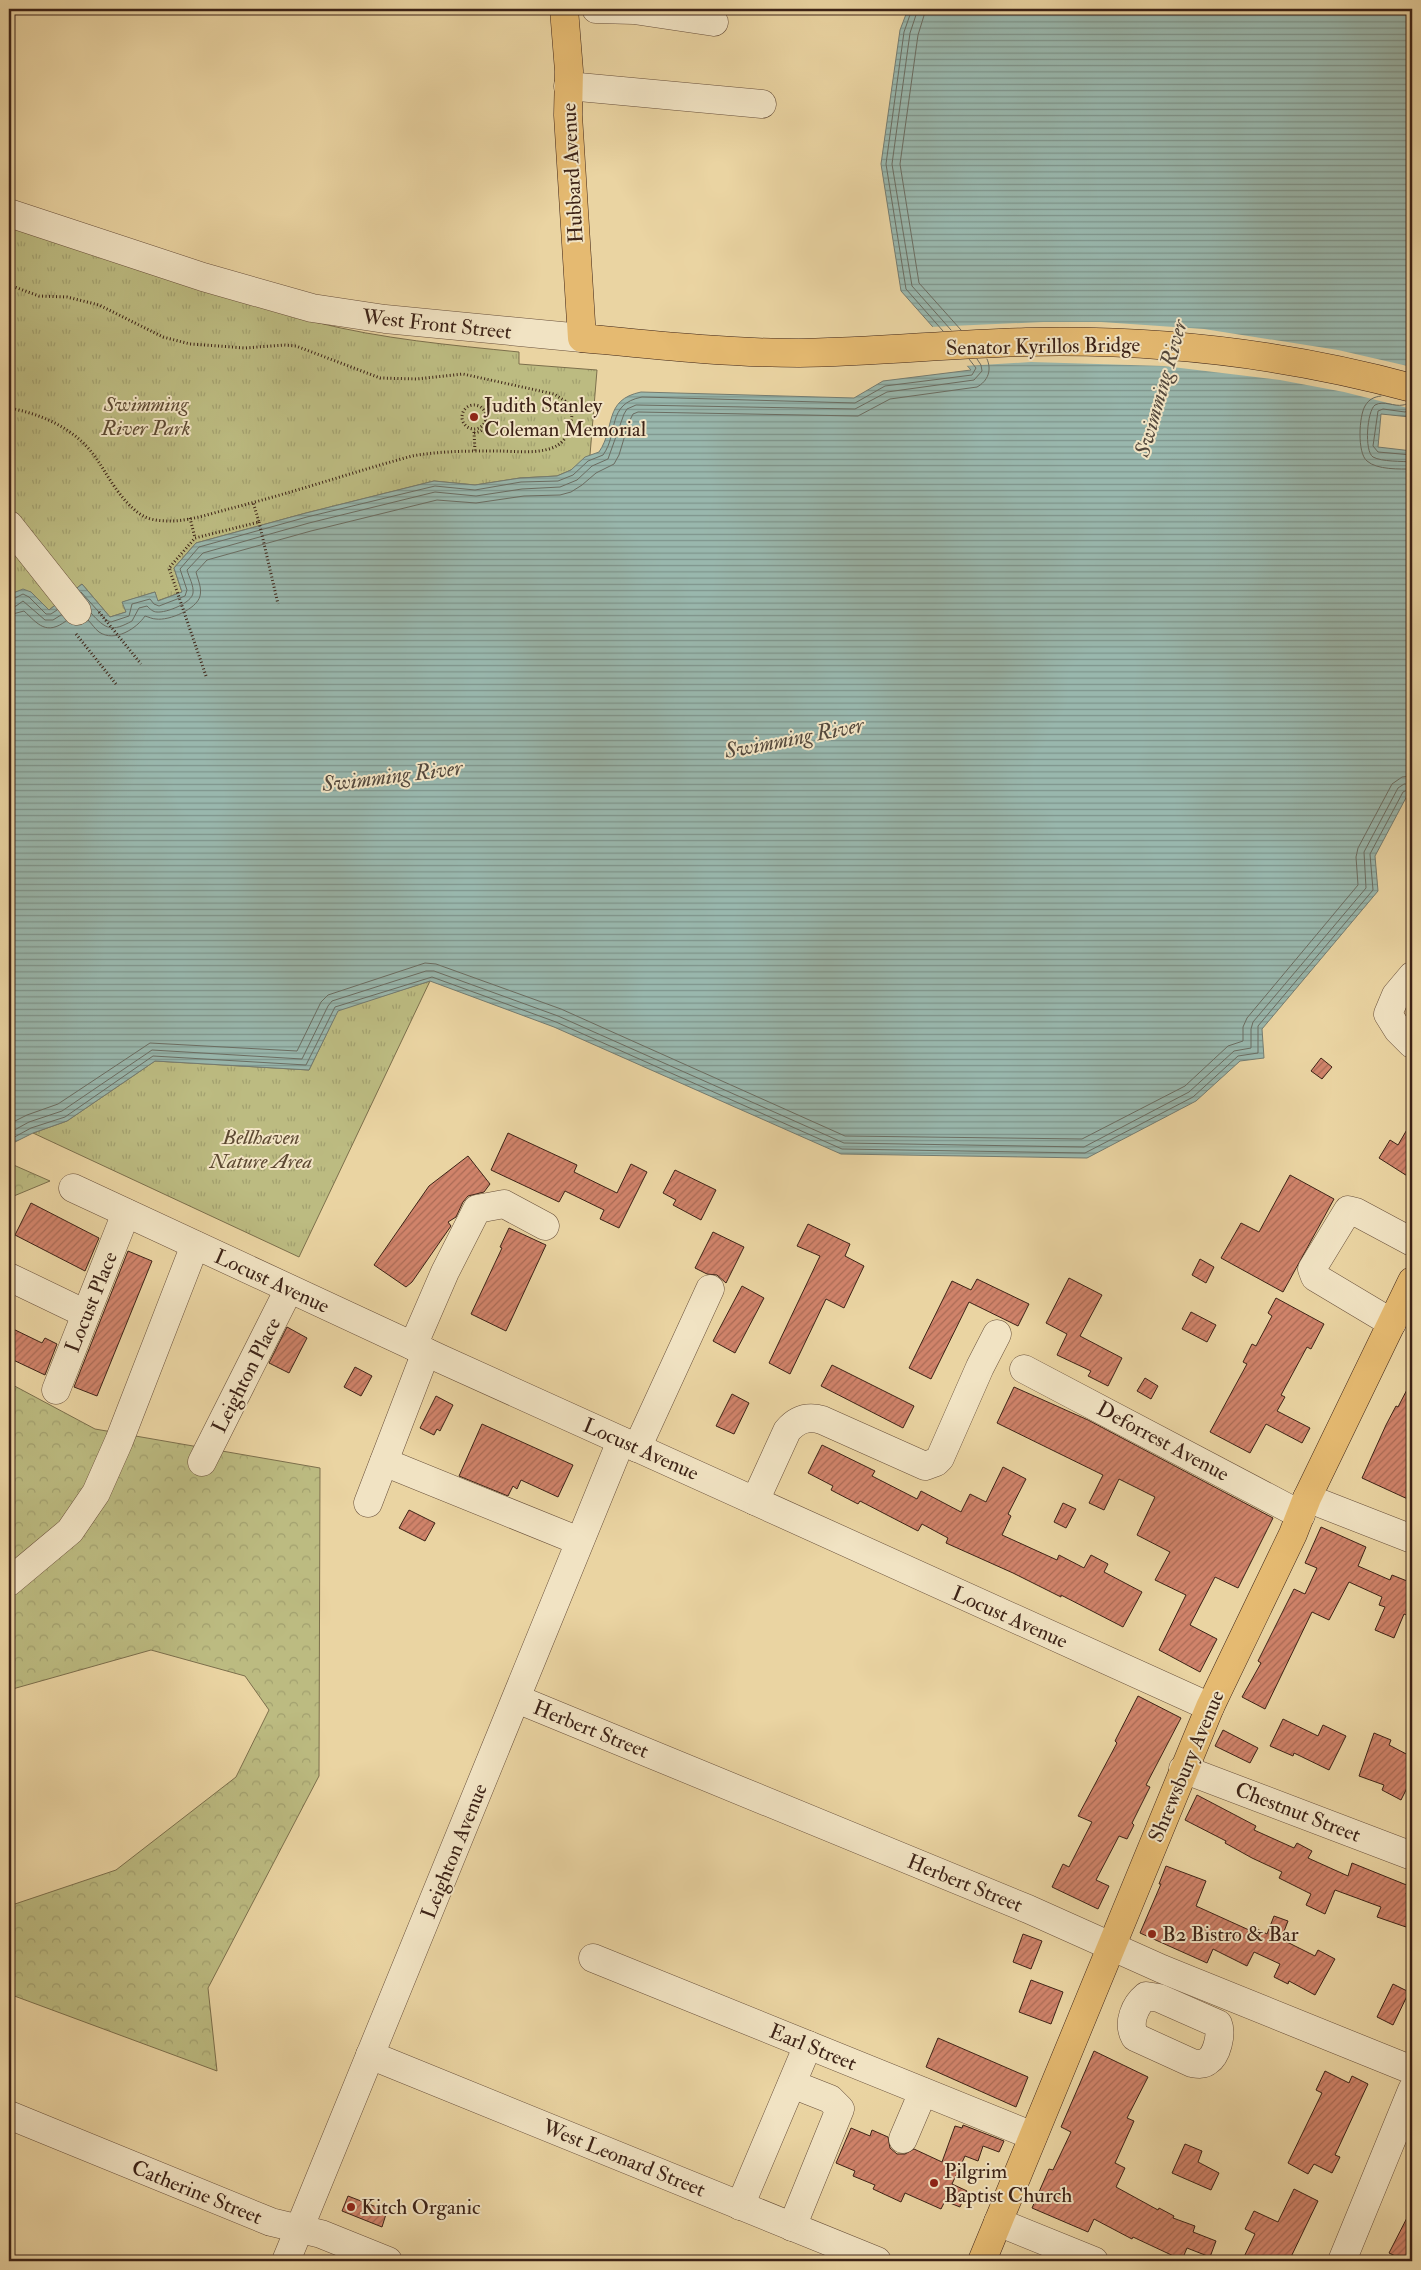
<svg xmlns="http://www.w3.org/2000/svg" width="1421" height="2270" viewBox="0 0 1421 2270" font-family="'IM FELL Double Pica',serif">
  <defs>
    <pattern id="forest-crowns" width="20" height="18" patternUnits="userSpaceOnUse" patternTransform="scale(1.25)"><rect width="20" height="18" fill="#bcbb81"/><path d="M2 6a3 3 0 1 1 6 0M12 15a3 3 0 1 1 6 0" fill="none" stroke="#a2a06f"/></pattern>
    <pattern id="park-tufts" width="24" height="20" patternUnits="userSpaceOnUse" patternTransform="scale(1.25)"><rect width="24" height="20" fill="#bcbb81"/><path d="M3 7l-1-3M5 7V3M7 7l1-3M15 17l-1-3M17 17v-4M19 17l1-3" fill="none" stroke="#a2a06f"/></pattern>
    <pattern id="water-rules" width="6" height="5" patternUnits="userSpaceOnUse" patternTransform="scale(1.25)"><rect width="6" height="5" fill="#99b7ad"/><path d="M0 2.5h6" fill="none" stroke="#7e948c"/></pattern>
    <pattern id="building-hatch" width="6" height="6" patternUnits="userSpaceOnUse" patternTransform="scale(1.25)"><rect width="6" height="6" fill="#d0836a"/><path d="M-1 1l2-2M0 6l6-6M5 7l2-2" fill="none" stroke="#aa6b56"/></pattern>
  </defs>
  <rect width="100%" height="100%" fill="#ead4a2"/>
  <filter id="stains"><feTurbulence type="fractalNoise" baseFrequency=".004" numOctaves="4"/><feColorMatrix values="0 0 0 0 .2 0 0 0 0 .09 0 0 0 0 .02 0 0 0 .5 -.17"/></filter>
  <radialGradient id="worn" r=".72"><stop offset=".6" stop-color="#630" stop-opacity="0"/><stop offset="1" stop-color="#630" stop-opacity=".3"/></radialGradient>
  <g fill="url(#forest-crowns)" stroke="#7c6f4c">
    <polygon points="9,1163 50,1181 9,1198"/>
    <polygon points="9,1383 95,1429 320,1468 319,1776 208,1988 217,2071 9,1994 9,1906 116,1870 236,1777 269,1710 245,1676 151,1650 9,1690"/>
  </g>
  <g fill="url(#park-tufts)" stroke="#7c6f4c">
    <path d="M9,227L315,322C382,339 450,345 519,352V364L597,370L590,455L571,470L557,476L520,478L475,485L434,481L306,513L196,543L174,568L182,592L157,601L155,592L123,602L126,612L110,617L82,584L49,610L31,592L9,599Z"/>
    <polygon points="430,981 299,1257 33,1133 67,1121 155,1061 309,1070 338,1010"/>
  </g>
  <path fill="url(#water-rules)" stroke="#747c71" d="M908,9H1412V409H1410V417L1381,414L1378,447L1412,451V798L1408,794L1375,856L1378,891L1262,1029L1264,1058L1240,1061L1196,1101L1087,1158L841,1154L554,1027L430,981L338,1011L309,1070L155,1061L67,1121L33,1133L9,1145V599L13,593L23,589L31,592L49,610L82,584L110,617L126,612L122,602L155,592L158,601L182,592L174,568L196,543L306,513L434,481L475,485L520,478L557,476L571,470L585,457L599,452C616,427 603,400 641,392L854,398L883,381L971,370L901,291L881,164L900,30Z"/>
  <polygon fill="#ead4a2" points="1043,322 1101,322 1204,329 1338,350 1412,367 1412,409 1344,392 1280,380 1164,366 1031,362 965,366 929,327"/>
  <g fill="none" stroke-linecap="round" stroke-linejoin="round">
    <g stroke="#6b6d62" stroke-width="1">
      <polyline points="912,9 904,32 886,164 906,289 943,331"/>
      <polyline points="918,9 910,33 892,164 912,286 951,330"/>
      <polyline points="926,9 918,35 900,164 919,283 961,330"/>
      <path d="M1381,396C1374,397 1369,399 1365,406C1359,416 1357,453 1367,461C1377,470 1400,469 1412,469"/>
      <path d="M1410,403C1407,403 1405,405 1403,405C1394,407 1384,400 1375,405C1367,411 1364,451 1373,457C1382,462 1402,461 1412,462"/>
      <polyline points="1412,409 1405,412 1383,409 1378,411 1373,446 1378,452 1412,455"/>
      <path d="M81,592L106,620L111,622L129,616L132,604L150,599L154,604L159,606L185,596L187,590L180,569L199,547L307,517L435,486L475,490L521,482L558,481L573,475L588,461L603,455C619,433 606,404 642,397L855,403L885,386L972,375L976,368L969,359"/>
      <polyline points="9,601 23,594 29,597 46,614 51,614 57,610"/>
      <polyline points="9,608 16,606 23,601 45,620 53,620 61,615"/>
      <path d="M91,613C106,630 112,632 132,621L139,608L147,606C150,609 153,612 157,612C166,613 192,603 193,593C194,586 189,577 187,570L203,553L309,523L435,492L476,496L522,489L560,487L577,480L592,466L608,459L624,414L627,409L636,405L855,409L887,392L974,380L982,371L981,365L977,359"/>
      <path d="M9,615L24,611C38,624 46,636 66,621"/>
      <path d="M88,620C92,624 95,629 99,632C115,643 137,628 145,616C149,617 152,619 156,619C169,621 197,609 200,596C202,588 198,580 196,572L207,560L311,531L437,500L476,503L524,496L560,495L571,492L582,485L596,473L614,464L619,455L629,422L633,414L638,412L858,416L890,399L977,387C988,381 992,370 987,359"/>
      <polyline points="9,1124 27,1115 58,1104 150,1043 297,1051 321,1002 328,995 425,963 436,964 561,1009 845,1136 1082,1139 1185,1086 1228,1046 1243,1041 1243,1027 1247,1018 1358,885 1356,857 1358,848 1392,784 1402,777 1412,776"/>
      <polyline points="9,1133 29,1122 62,1111 152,1050 302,1059 328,1006 332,1001 426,971 434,971 558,1016 844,1143 1084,1147 1189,1092 1234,1051 1251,1048 1251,1029 1253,1022 1366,888 1364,852 1398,788 1404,784 1412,784"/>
      <polyline points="9,1140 31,1128 65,1117 153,1056 306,1065 335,1007 432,977 556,1022 842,1149 1085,1153 1193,1097 1238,1056 1258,1053 1258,1026 1373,890 1370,854 1403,792 1407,790 1412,791"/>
    </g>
  </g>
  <g fill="url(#building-hatch)" stroke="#3d2317">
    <polygon points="1321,1058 1332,1067 1322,1079 1311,1071"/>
    <polygon points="1412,1121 1412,1179 1379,1158 1390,1140 1398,1145"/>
    <polygon points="508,1133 577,1165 574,1172 617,1193 631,1164 647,1172 619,1228 600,1219 604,1210 565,1191 559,1202 491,1170"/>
    <polygon points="468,1156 490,1184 484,1192 468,1196 463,1202 456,1217 448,1222 451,1226 412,1282 406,1287 374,1265 429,1186"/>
    <polygon points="675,1170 716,1190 701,1220 673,1205 676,1200 663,1193"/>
    <polygon points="1290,1175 1334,1199 1283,1292 1221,1258 1241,1223 1259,1232"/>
    <polygon points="31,1203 99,1238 85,1271 15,1235"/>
    <polygon points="808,1224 850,1244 845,1256 864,1266 844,1308 826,1299 790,1374 769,1363 820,1256 797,1246"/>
    <polygon points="509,1228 546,1245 506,1331 471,1314 502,1248 500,1247"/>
    <polygon points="713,1232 744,1247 726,1283 717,1275 707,1274 695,1268"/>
    <polygon points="128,1251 152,1261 97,1396 74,1387"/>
    <polygon points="1200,1259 1214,1267 1206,1283 1192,1275"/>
    <polygon points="1069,1278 1102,1295 1080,1336 1122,1358 1108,1386 1088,1376 1091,1371 1057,1355 1067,1334 1046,1323"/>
    <polygon points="977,1279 1029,1304 1018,1326 969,1302 931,1379 909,1368 952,1281 971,1290"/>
    <polygon points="742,1286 764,1298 735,1353 713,1341"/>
    <polygon points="1276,1298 1324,1324 1311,1349 1307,1347 1281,1395 1285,1397 1277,1411 1310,1428 1302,1443 1266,1424 1250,1453 1210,1432 1247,1364 1243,1362 1252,1344 1256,1346 1272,1316 1268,1313"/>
    <polygon points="1191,1312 1216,1325 1207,1342 1182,1329"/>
    <polygon points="9,1327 42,1343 45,1338 57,1344 45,1375 9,1358"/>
    <polygon points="287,1327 307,1338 289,1373 269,1363"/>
    <polygon points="832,1365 914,1406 903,1428 821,1386"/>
    <polygon points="355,1367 372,1376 361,1396 344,1387"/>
    <polygon points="1145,1378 1158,1386 1151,1399 1137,1391"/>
    <polygon points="1412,1380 1412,1501 1362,1478 1386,1425 1396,1406 1398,1407"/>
    <polygon points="1014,1387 1088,1420 1273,1518 1238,1588 1215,1577 1190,1625 1217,1639 1200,1672 1159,1650 1186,1595 1155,1580 1170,1552 1137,1535 1155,1497 1119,1479 1104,1510 1089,1503 1103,1475 997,1423"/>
    <polygon points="732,1394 749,1403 734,1434 716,1426"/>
    <polygon points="436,1396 453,1405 440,1431 437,1429 434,1435 420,1428"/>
    <polygon points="482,1424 573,1465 558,1497 521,1480 517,1489 513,1486 508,1496 459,1476"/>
    <polygon points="822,1445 875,1471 872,1476 917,1499 921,1491 961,1512 970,1494 986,1502 1003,1467 1026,1479 1008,1514 1011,1516 1002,1535 1057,1560 1059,1555 1084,1568 1091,1555 1108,1564 1104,1572 1142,1592 1123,1627 1061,1595 1061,1597 1013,1573 946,1543 948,1538 922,1524 918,1531 860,1501 858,1504 831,1490 833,1486 808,1473"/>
    <polygon points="1063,1503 1076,1509 1066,1528 1054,1522"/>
    <polygon points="409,1510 435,1523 425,1541 399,1528"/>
    <polygon points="1321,1527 1366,1547 1358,1566 1390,1580 1392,1575 1412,1583 1412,1608 1409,1616 1404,1614 1394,1638 1375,1630 1385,1607 1379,1605 1382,1597 1349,1582 1329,1620 1312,1612 1265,1709 1242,1697 1261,1663 1258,1661 1294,1589 1305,1594 1317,1568 1305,1563"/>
    <polygon points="1138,1696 1181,1718 1146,1785 1150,1787 1132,1823 1134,1825 1127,1839 1119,1836 1096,1880 1109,1886 1098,1909 1052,1887 1063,1864 1069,1867 1092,1822 1078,1816 1117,1743 1115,1741"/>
    <polygon points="1283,1719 1318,1736 1323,1725 1346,1736 1329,1770 1294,1753 1293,1756 1270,1746"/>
    <polygon points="1223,1730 1258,1748 1250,1763 1215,1746"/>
    <polygon points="1374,1733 1391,1740 1389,1745 1412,1757 1412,1788 1408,1786 1401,1800 1382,1790 1384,1785 1359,1776"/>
    <polygon points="1197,1795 1256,1826 1254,1830 1294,1848 1297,1843 1312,1851 1308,1858 1348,1876 1352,1863 1409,1886 1406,1894 1412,1896 1412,1909 1406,1927 1377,1917 1381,1907 1335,1890 1325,1914 1306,1905 1311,1894 1279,1878 1282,1872 1252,1858 1225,1843 1226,1841 1185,1820"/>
    <polygon points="1166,1866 1206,1881 1196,1906 1249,1930 1251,1926 1267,1934 1274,1916 1288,1921 1281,1939 1315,1956 1318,1950 1335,1959 1315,1995 1289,1981 1288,1984 1274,1977 1280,1964 1254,1952 1247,1966 1213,1949 1207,1963 1140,1933 1161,1884 1159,1884"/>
    <polygon points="1023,1934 1042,1941 1031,1969 1013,1962"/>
    <polygon points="1031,1980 1063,1992 1051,2024 1019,2012"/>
    <polygon points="1393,1984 1409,1992 1393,2025 1377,2017"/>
    <polygon points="938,2038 1028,2077 1016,2107 926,2067"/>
    <polygon points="1094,2051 1148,2077 1127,2118 1134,2121 1115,2163 1125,2168 1116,2187 1158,2210 1159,2208 1174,2216 1173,2218 1195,2226 1193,2232 1216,2241 1210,2257 1187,2248 1182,2260 1133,2237 1132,2239 1094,2219 1088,2232 1032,2208 1049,2169 1053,2170 1071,2132 1061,2127"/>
    <polygon points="1325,2071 1349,2083 1352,2076 1368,2084 1335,2155 1340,2157 1332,2173 1314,2164 1308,2174 1288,2163 1322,2093 1316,2090"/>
    <polygon points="963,2125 1004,2141 999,2152 983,2146 978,2161 965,2156 952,2184 967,2191 960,2207 945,2201 941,2209 905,2193 901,2202 873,2189 875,2185 853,2176 855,2171 836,2163 851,2128 870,2136 872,2130 888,2137 890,2148 897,2154 905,2154 914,2149 942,2162 955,2126 962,2128"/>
    <polygon points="1185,2144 1202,2151 1198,2162 1219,2173 1211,2190 1172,2173"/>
    <polygon points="1294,2189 1318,2201 1289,2261 1242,2261 1255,2234 1245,2229 1254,2211 1278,2222"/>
    <polygon points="348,2196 387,2211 382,2227 342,2211"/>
    <polygon points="1412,2208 1412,2261 1406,2261 1389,2253"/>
  </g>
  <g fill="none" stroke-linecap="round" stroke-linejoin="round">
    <g stroke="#684f3a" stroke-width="29">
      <g id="minor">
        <polyline points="596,9 634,10 714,22"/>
        <polyline points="568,86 762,104"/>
        <polyline points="9,213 203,277 312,308 385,319 582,338"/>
        <polyline points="9,525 77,611"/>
        <polyline points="1412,976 1396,995 1388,1014 1398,1030 1412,1044"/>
        <polyline points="73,1188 441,1359 1210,1707"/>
        <polyline points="9,1277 86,1314"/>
        <polyline points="1392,1323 1315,1277 1312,1269 1348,1210 1356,1212 1412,1242"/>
        <polyline points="413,1346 445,1272 477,1209 504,1204 545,1226"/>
        <polyline points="1024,1369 1301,1515"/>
        <polyline points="56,1390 126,1213"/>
        <polyline points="637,1448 710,1289"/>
        <polyline points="202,1462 289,1289"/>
        <polyline points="384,1462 579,1541"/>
        <polyline points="1307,1498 1412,1539"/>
        <path d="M755,1501L787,1431C797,1419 808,1416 822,1420L925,1466L936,1462L940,1458L980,1367L997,1334"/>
        <polyline points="368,1503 426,1352"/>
        <polyline points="9,1582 70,1531 96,1493 119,1441 195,1245"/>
        <polyline points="517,1699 1028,1909 1162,1969 1412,2070"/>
        <polyline points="1183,1769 1412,1856"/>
        <polyline points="593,1958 1033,2136"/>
        <path d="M1146,1996L1159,1998L1218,2024C1222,2034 1217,2055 1208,2061C1203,2065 1198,2064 1192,2063L1135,2037C1127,2023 1135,2005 1146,1996Z"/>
        <polyline points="370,2055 877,2261"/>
        <polyline points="792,2084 830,2099 840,2109 792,2227"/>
        <polyline points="9,2115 271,2222 321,2234 388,2261"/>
        <polyline points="903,2139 923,2092"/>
        <polyline points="740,2206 808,2045"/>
        <polyline points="998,2222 1094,2261"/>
        <polyline points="286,2261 621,1441"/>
        <polyline points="1342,2261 1412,2090"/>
      </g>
    </g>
    <g stroke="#3d2317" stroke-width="29">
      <g id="major">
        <path d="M564,9L569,71L568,115L582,338C654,345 727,353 799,353C875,352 950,344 1026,342C1155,339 1287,354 1412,388"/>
        <polyline points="982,2261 1210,1707 1293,1534 1307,1498 1412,1281"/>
      </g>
    </g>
    <g stroke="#3d2317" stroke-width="3" stroke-dasharray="1 2.5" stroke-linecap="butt">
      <path d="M9,285L39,296L67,297L99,305L163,337L190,344L245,348L284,345L296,346L380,378L417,379L463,374L554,394L565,401L572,414C571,425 568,439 558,445C542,455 515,451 497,451C468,451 440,451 412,456C353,472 295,492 236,507C216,512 194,520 173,521C162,521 150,521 140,514C120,500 109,477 96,458C76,429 42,414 9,408"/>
      <circle cx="474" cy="417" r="12"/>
      <polyline points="474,432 475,451"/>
      <path d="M474,433C481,432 485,429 488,422L485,420"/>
      <polyline points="190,518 195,538"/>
      <polyline points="259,522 278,604"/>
      <polyline points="99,612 141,664"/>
      <polyline points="76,634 116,684"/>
      <polyline points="206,676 169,568 195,538 259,522 253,502"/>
    </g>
    <use href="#minor" stroke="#f1e3c3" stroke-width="28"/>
    <use href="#major" stroke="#e5ba71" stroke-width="28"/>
  </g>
  <g fill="#8f2418" stroke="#f1e3c3" stroke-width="2">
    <circle cx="474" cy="417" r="5"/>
    <circle cx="1152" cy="1934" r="5"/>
    <circle cx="934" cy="2183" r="5"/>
    <circle cx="351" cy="2207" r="5"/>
  </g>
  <g text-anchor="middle" stroke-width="4" stroke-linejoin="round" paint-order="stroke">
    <g font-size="21" fill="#3d2317" stroke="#f1e3c3">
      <text transform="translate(572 173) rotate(-93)" y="7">Hubbard Avenue</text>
      <text transform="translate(437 324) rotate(6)" y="7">West Front Street</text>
      <text transform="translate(1043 346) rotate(-1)" y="7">Senator Kyrillos Bridge</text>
      <text transform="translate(272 1281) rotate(25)" y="7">Locust Avenue</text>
      <text transform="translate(91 1302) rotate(-68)" y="7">Locust Place</text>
      <text transform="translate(246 1375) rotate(-63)" y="7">Leighton Place</text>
      <text transform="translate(1163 1441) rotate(28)" y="7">Deforrest Avenue</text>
      <text transform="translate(641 1449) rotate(24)" y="7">Locust Avenue</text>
      <text transform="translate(1010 1617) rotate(24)" y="7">Locust Avenue</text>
      <text transform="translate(591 1729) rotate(22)" y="7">Herbert Street</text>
      <text transform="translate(1186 1766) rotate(-67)" y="7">Shrewsbury Avenue</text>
      <text transform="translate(1298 1812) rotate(21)" y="7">Chestnut Street</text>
      <text transform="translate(454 1851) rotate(-68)" y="7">Leighton Avenue</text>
      <text transform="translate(965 1883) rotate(22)" y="7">Herbert Street</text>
      <text transform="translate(813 2047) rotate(22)" y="7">Earl Street</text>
      <text transform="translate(624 2158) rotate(22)" y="7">West Leonard Street</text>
      <text transform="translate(197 2192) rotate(22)" y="7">Catherine Street</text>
    </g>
    <g font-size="21" font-style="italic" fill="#5d4932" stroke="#f1e3c3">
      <text x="146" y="411">Swimming<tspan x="146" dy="24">River Park</tspan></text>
      <text x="261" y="1144">Bellhaven<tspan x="261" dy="24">Nature Area</tspan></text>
    </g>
    <g font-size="21" fill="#3d2317" stroke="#f1e3c3" text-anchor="start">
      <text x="484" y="412">Judith Stanley<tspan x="484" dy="24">Coleman Memorial</tspan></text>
      <text x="1162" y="1941">B2 Bistro &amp; Bar</text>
      <text x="944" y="2178">Pilgrim<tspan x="944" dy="24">Baptist Church</tspan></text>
      <text x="361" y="2214">Kitch Organic</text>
    </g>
    <g font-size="22" font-style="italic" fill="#54483c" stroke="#f1e3c3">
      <text transform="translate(1160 388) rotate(-74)" y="8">Swimming River</text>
      <text transform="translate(794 737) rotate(-11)" y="8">Swimming River</text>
      <text transform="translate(392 775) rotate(-7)" y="8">Swimming River</text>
    </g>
  </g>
  <rect width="1421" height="2270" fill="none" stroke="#ead4a2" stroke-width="30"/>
  <rect x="10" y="10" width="1401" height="2250" fill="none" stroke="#3d2317" stroke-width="2.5"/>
  <rect x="15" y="15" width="1391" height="2240" fill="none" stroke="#3d2317"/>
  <rect width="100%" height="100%" filter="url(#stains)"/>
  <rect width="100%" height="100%" fill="url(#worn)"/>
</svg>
